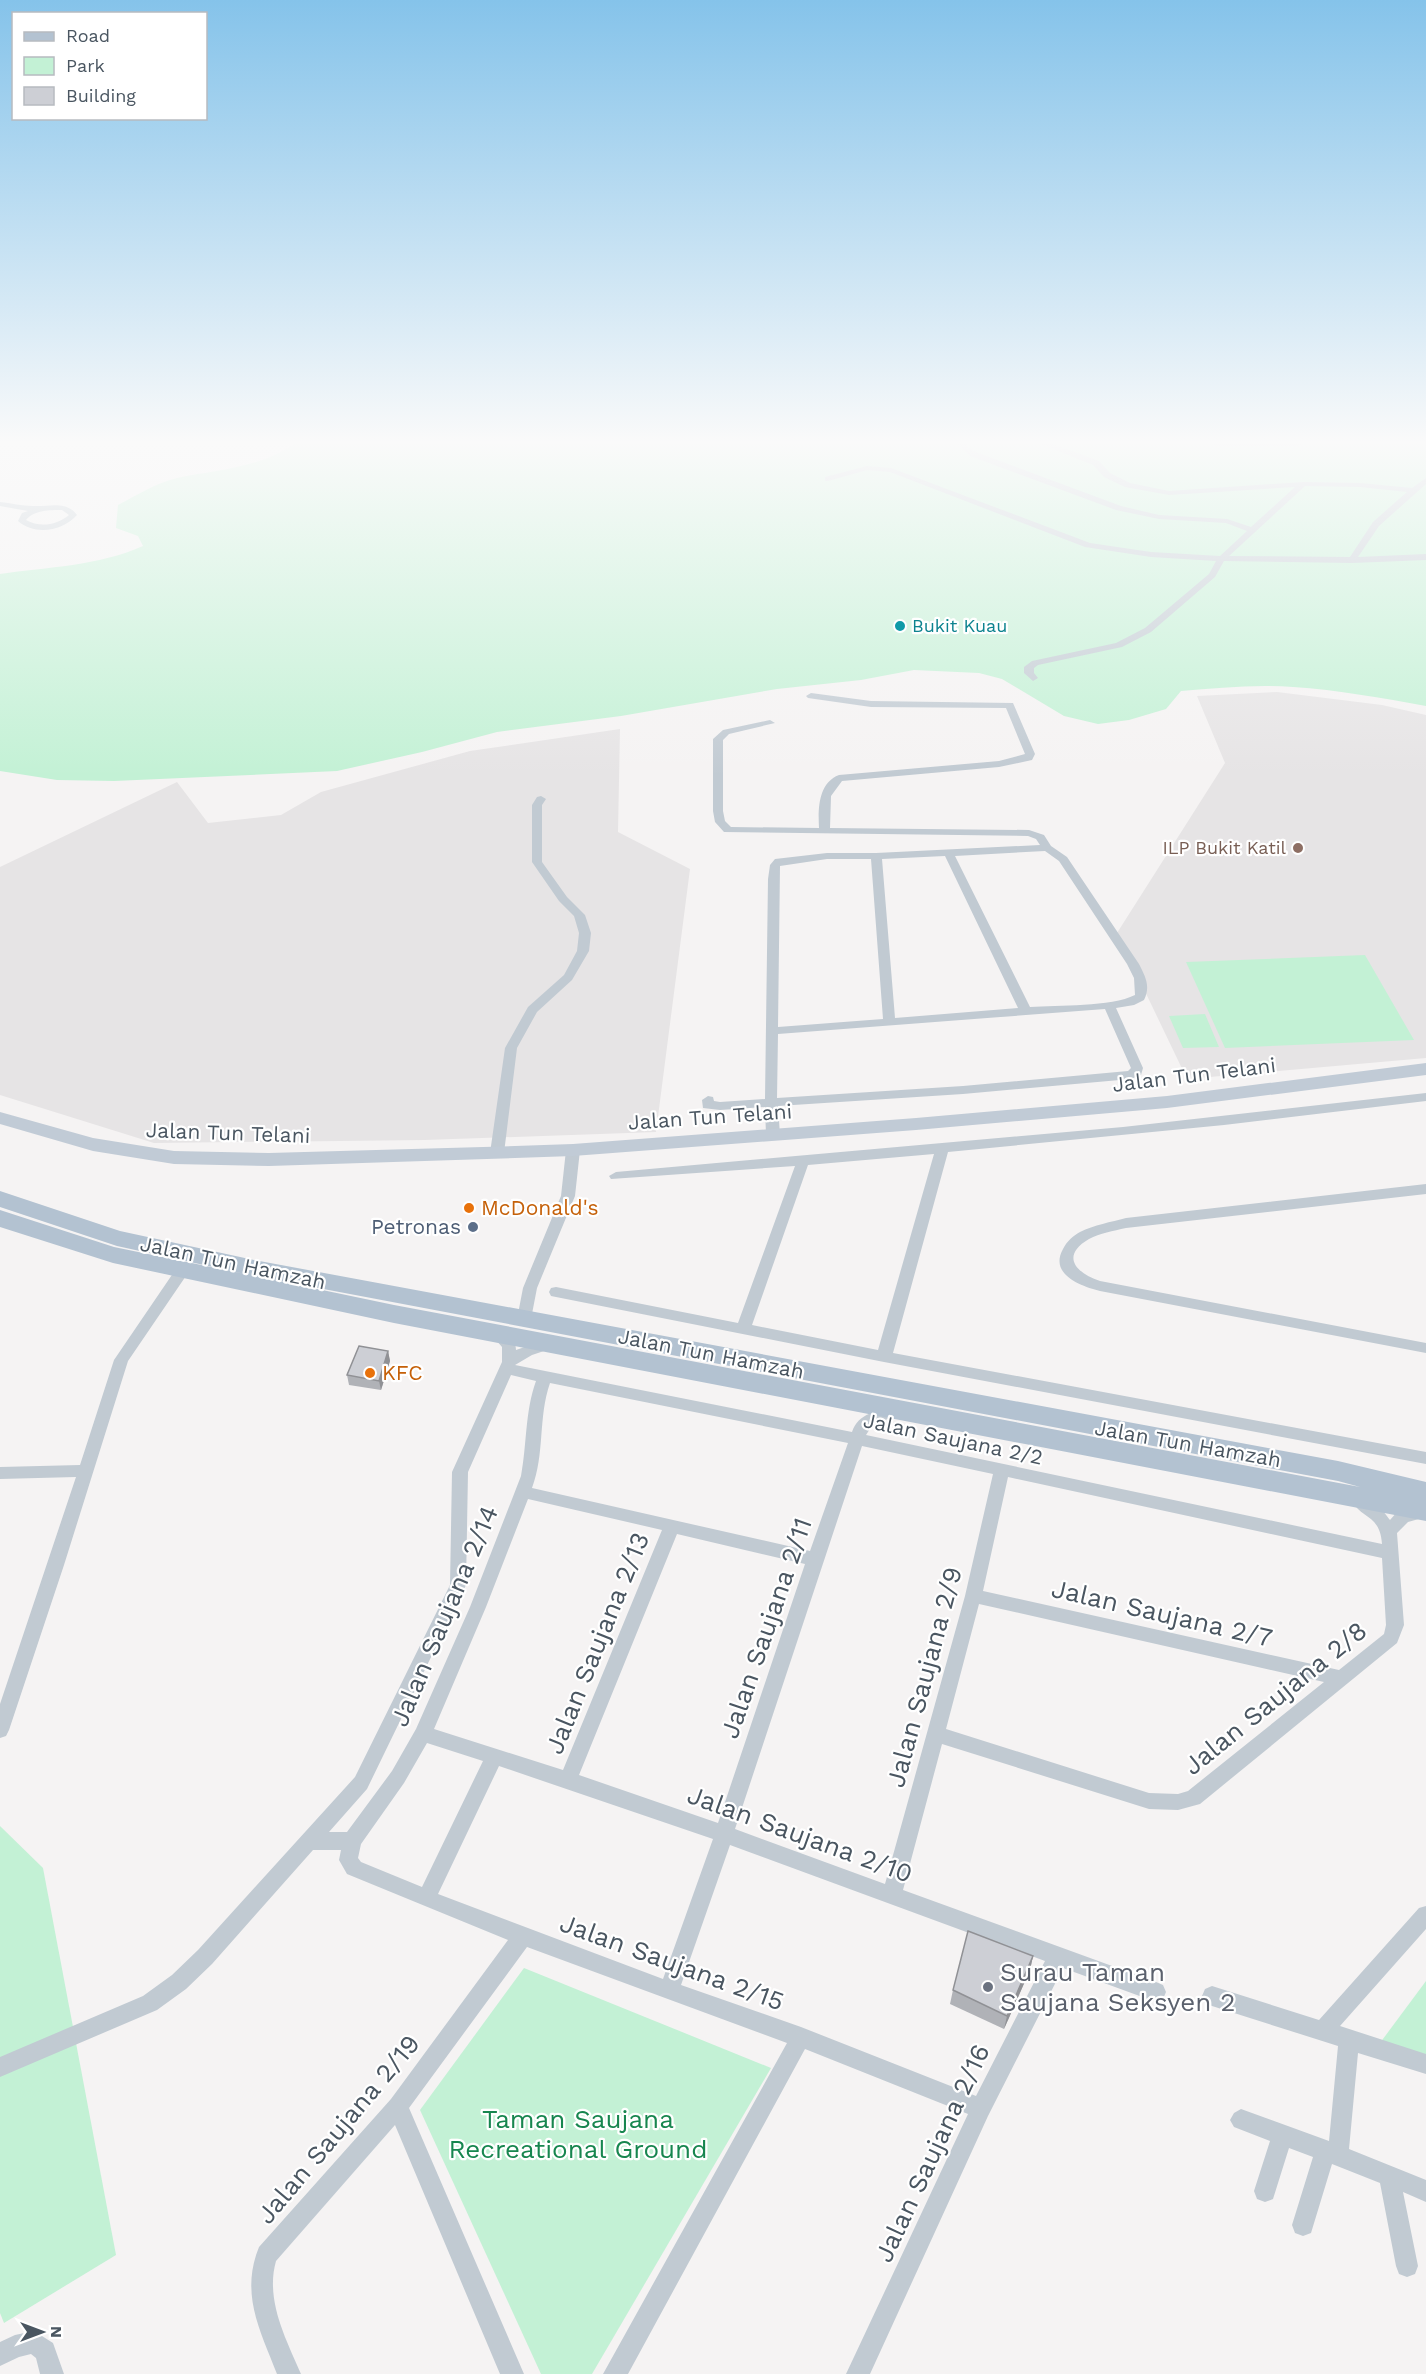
<svg xmlns="http://www.w3.org/2000/svg" width="1426" height="2374" viewBox="0 0 1426 2374" font-family="'Work Sans',sans-serif">
  <rect width="100%" height="100%" fill="#f5f3f3"/>
  <g fill="#e6e4e5">
    <polygon points="1277,692 1382,705 1426,715 1426,1058 1187,1079 1117,933 1225,763 1197,696"/>
    <polygon points="620,729 618,832 690,869 656,1132 425,1140 154,1143 0,1095 0,867 177,782 208,823 281,815 321,792 470,751"/>
  </g>
  <g fill="#c3f1d5">
    <path d="M294,444H1426V706C1382,698 1338,690 1293,687C1256,684 1218,688 1181,691L1166,709L1129,720L1098,724L1064,716L1002,679L979,673L914,670L861,680L777,689L621,716L497,732L422,752L337,771L114,781L57,780L0,771V574C48,567 98,566 143,546L138,536L116,528L118,505C137,495 156,483 177,478C216,470 260,468 294,444Z"/>
    <polygon points="1365,955 1414,1040 1225,1048 1186,962"/>
    <polygon points="1205,1014 1219,1047 1183,1048 1169,1016"/>
    <polygon points="0,1826 43,1868 116,2255 4,2323 0,2313"/>
    <polygon points="524,1968 771,2068 592,2374 541,2374 420,2110"/>
    <polygon points="1426,1981 1426,2056 1380,2043"/>
  </g>
  <g fill="none" stroke-linecap="round" stroke-linejoin="round">
    <g fill="#c1cad2" fill-rule="evenodd">
      <path d="M958,444H968L967,446L976,452L1121,506L1159,515L1227,519L1251,527L1295,487L1169,495L1125,487L1104,477L1093,465L1041,444H1052L1099,461L1110,473L1130,483L1169,491L1303,482L1360,483L1412,488L1426,478V484L1379,526L1358,557L1426,554V560L1352,563L1224,561L1215,577L1151,632L1122,647L1038,665L1034,668V673L1038,678L1033,681L1024,673V667L1032,661L1116,643L1145,628L1209,574L1216,561L1151,557L1085,547L890,472L867,470L828,481H825V477L867,466L891,468L1090,543L1151,552L1220,556L1247,531L1226,523L1159,519L1116,510L970,456ZM1305,486L1360,487L1407,492L1373,522L1350,557L1229,556Z"/>
      <polygon points="1213,444 1301,444 1297,446 1217,446"/>
      <path d="M0,502C11,503 22,506 33,506C49,507 66,500 77,515C63,531 35,536 18,521L22,513L28,511L0,506ZM62,510L69,515C57,525 40,528 26,520C34,510 50,510 62,510Z"/>
      <path d="M811,693L871,701L1013,703L1035,754L1032,760L999,767L842,781L831,796L830,828L1029,830L1044,835L1051,846L1067,857L1139,964C1145,976 1151,986 1144,1000L1134,1005L1116,1008L1143,1068L1141,1075L1131,1079L963,1094L778,1106L780,1135L773,1139L766,1135L765,1107L720,1110L703,1108L702,1100L708,1096L713,1097L714,1101L720,1102L765,1099L768,879L770,865L775,859L827,853H876L1040,845L1036,839L1028,836L724,832L715,822L713,811V739L723,730L770,720L775,723L729,734L723,740V811L725,821L731,827L819,828C818,809 818,783 839,775L999,761L1025,754L1006,708L871,707L808,698L806,696ZM1045,851L1059,861L1127,964L1134,978L1135,995C1111,1007 1058,1005 1030,1007L955,856ZM945,856L1018,1008L895,1018L882,859ZM827,859H871L883,1019L778,1027L780,866ZM1105,1009L1131,1068L1128,1071L963,1086L777,1098L778,1034Z"/>
      <polygon points="541,796 546,799 542,805 542,862 567,897 585,915 591,933 589,951 572,980 537,1012 517,1048 504,1153 497,1157 490,1153 505,1048 528,1007 564,975 577,951 579,933 574,916 559,901 532,862 532,805 537,797"/>
      <path d="M1426,1093V1101L1224,1125L948,1152L893,1353L1426,1452V1464L884,1362L556,1297L551,1296L549,1292L551,1288L556,1287L738,1323L795,1166L611,1179L609,1176L616,1172L1123,1127ZM934,1154L878,1350L752,1325L808,1165Z"/>
      <polygon points="573,1146 580,1150 575,1196 537,1288 531,1319 529,1323 519,1323 517,1319 523,1288 561,1196 566,1150"/>
      <path d="M1426,1184V1194L1126,1228C1113,1231 1100,1233 1089,1239C1060,1256 1076,1273 1100,1281L1426,1343V1353L1100,1291C1080,1286 1049,1274 1063,1249C1067,1241 1073,1236 1080,1232C1094,1225 1111,1222 1126,1218Z"/>
      <polygon points="183,1265 188,1266 190,1270 128,1361 64,1565 9,1730 6,1736 0,1738 0,1704 76,1477 0,1479 0,1467 80,1465 114,1360 178,1266"/>
      <path d="M497,1328C506,1330 516,1340 516,1350L548,1339L553,1340L555,1344L553,1348L532,1355L515,1365L852,1432C858,1413 878,1411 895,1405L900,1407L903,1411L900,1415L873,1424L866,1435L1382,1544C1380,1514 1361,1519 1352,1501L1354,1496C1369,1491 1382,1509 1390,1520L1397,1512L1426,1505V1517L1408,1522L1397,1533L1404,1625L1397,1643L1200,1804L1178,1810L1149,1809L942,1744L903,1890L1156,1982L1163,1985L1166,1992L1163,1999L1156,2002L1063,1968L988,2116L870,2374H846L968,2114L805,2049L628,2374H603L787,2043L527,1947L409,2108L524,2374H500L395,2125L276,2261C265,2300 286,2339 301,2374H277C260,2330 240,2294 259,2247L391,2099L508,1940L347,1874L339,1860L341,1850H313L212,1964L186,1989L157,2010L0,2077V2057L143,1996L172,1975L198,1950L355,1777L450,1585L452,1472L502,1362V1347L490,1333L492,1329ZM511,1375L536,1381C525,1411 527,1444 521,1476L470,1607L416,1729L392,1771L347,1832H329L367,1789L466,1585L468,1472ZM550,1383L848,1443L810,1551L532,1488C545,1454 538,1417 550,1383ZM862,1446L993,1474L965,1596L885,1884L735,1829ZM1008,1477L1382,1558L1386,1625L1384,1634L1339,1670L983,1591ZM528,1499L662,1530L563,1770L434,1729L486,1607ZM677,1534L805,1564L718,1823L579,1775ZM979,1604L1324,1682L1188,1791L1178,1794L1149,1793L946,1729ZM427,1743L483,1761L422,1887L361,1862L358,1858L361,1844L404,1783ZM499,1766L713,1839L663,1979L438,1894ZM730,1845L1045,1961L976,2096L801,2027L681,1985Z"/>
      <polygon points="1426,1906 1426,1929 1340,2026 1426,2054 1426,2074 1358,2053 1349,2149 1426,2180 1426,2202 1403,2192 1418,2266 1415,2274 1407,2277 1399,2274 1396,2266 1380,2183 1332,2164 1311,2233 1303,2236 1295,2233 1292,2225 1313,2157 1289,2148 1273,2199 1265,2202 1257,2199 1254,2191 1270,2141 1234,2127 1230,2120 1234,2113 1241,2109 1329,2141 1338,2046 1212,2006 1205,2003 1202,1996 1205,1989 1212,1986 1319,2020 1419,1908"/>
      <polygon points="34,2331 53,2343 64,2374 40,2374 36,2358 31,2354 19,2357 0,2366 0,2342 15,2335"/>
    </g>
    <polygon fill="#c1cbd6" fill-rule="evenodd" points="1426,1063 1426,1075 1167,1108 916,1130 573,1156 515,1158 269,1166 174,1164 93,1151 0,1124 0,1112 93,1138 174,1151 269,1153 515,1146 573,1144 916,1118 1167,1096"/>
    <path fill="#b3c2d1" fill-rule="evenodd" d="M0,1191L120,1231L254,1260L1338,1461L1426,1482V1521L394,1323L113,1263L0,1227V1210L114,1247L245,1274L117,1246L0,1207ZM260,1277L1338,1481L1360,1487L394,1305Z"/>
  </g>
  <g fill="#b0b2b7">
    <polygon points="388,1351 390,1361 381,1390 349,1385 347,1375"/>
    <polygon points="1033,1956 1030,1970 1004,2029 950,2004 953,1990"/>
  </g>
  <g fill="#909195">
    <polygon points="388,1351 390,1361 381,1390 379,1381"/>
    <polygon points="1033,1956 1030,1970 1004,2029 1007,2016"/>
  </g>
  <g fill="#cdcfd5" stroke="#909195" stroke-width="1.5">
    <polygon points="359,1346 388,1351 379,1381 347,1375"/>
    <polygon points="968,1931 1033,1956 1007,2016 953,1990"/>
  </g>
  <linearGradient id="sky" x2="0" y2="1"><stop stop-color="#85c3ea"/><stop offset="0.57" stop-color="#fafafa"/><stop offset="1" stop-color="#fafafa" stop-opacity="0"/></linearGradient>
  <rect width="1426" height="776" fill="url(#sky)"/>
  <circle fill="#0f9aa8" stroke="#fff" stroke-width="2" cx="900" cy="626" r="6"/>
  <circle fill="#8d6e63" stroke="#fff" stroke-width="2" cx="1298" cy="848" r="6"/>
  <g fill="#e8710a" stroke="#fff" stroke-width="2">
    <circle cx="469" cy="1208" r="6"/>
    <circle cx="370" cy="1373" r="6"/>
  </g>
  <circle fill="#5c6f8a" stroke="#fff" stroke-width="2" cx="473" cy="1227" r="6"/>
  <circle fill="#6b7280" stroke="#fff" stroke-width="2" cx="988" cy="1987" r="6"/>
  <g text-anchor="middle" stroke-width="4.5" stroke-linejoin="round" paint-order="stroke">
    <g font-size="18" fill="#0d838f" stroke="#fff" text-anchor="start">
      <text x="912" y="632">Bukit Kuau</text>
    </g>
    <g font-size="18" fill="#785e54" stroke="#fff" text-anchor="end">
      <text x="1286" y="854">ILP Bukit Katil</text>
    </g>
    <g font-size="21" fill="#4a5661" stroke="#fff">
      <text transform="translate(1194 1075) rotate(-7)" y="7">Jalan Tun Telani</text>
      <text transform="translate(710 1117) rotate(-4)" y="7">Jalan Tun Telani</text>
      <text transform="translate(228 1133) rotate(2)" y="7">Jalan Tun Telani</text>
      <text transform="translate(233 1263) rotate(12)" y="7">Jalan Tun Hamzah</text>
      <text transform="translate(711 1354) rotate(11)" y="7">Jalan Tun Hamzah</text>
      <text transform="translate(953 1439) rotate(12)" y="7">Jalan Saujana 2/2</text>
      <text transform="translate(1188 1444) rotate(10)" y="7">Jalan Tun Hamzah</text>
    </g>
    <g font-size="21" fill="#c56008" stroke="#fff" text-anchor="start">
      <text x="481" y="1215">McDonald's</text>
      <text x="382" y="1380">KFC</text>
    </g>
    <g font-size="21" fill="#4e5e75" stroke="#fff" text-anchor="end">
      <text x="461" y="1234">Petronas</text>
    </g>
    <g font-size="26" fill="#4a5661" stroke="#fff">
      <text transform="translate(1162 1613) rotate(13)" y="9">Jalan Saujana 2/7</text>
      <text transform="translate(444 1616) rotate(-67)" y="9">Jalan Saujana 2/14</text>
      <text transform="translate(766 1628) rotate(-71)" y="9">Jalan Saujana 2/11</text>
      <text transform="translate(597 1643) rotate(-68)" y="9">Jalan Saujana 2/13</text>
      <text transform="translate(924 1677) rotate(-75)" y="9">Jalan Saujana 2/9</text>
      <text transform="translate(1275 1698) rotate(-39)" y="9">Jalan Saujana 2/8</text>
      <text transform="translate(800 1834) rotate(20)" y="9">Jalan Saujana 2/10</text>
      <text transform="translate(672 1962) rotate(20)" y="9">Jalan Saujana 2/15</text>
      <text transform="translate(338 2129) rotate(-50)" y="9">Jalan Saujana 2/19</text>
      <text transform="translate(932 2153) rotate(-65)" y="9">Jalan Saujana 2/16</text>
    </g>
    <g font-size="26" fill="#5b616d" stroke="#fff" text-anchor="start">
      <text x="1000" y="1981">Surau Taman<tspan x="1000" dy="30">Saujana Seksyen 2</tspan></text>
    </g>
    <g font-size="26" fill="#17864f" stroke="#fff">
      <text x="578" y="2128">Taman Saujana<tspan x="578" dy="30">Recreational Ground</tspan></text>
    </g>
  </g>
  <rect x="12" y="12" width="195" height="108" fill="#ffffff" stroke="#b7bbc0" stroke-width="1.5"/>
  <rect x="24" y="32" width="30" height="9" fill="#b3c2d1" stroke="#b7bbc0" stroke-width="1.5"/>
  <text x="66" y="42" font-size="18" fill="#4a5661">Road</text>
  <rect x="24" y="57" width="30" height="18" fill="#c3f1d5" stroke="#b7bbc0" stroke-width="1.5"/>
  <text x="66" y="72" font-size="18" fill="#4a5661">Park</text>
  <rect x="24" y="87" width="30" height="18" fill="#cdcfd5" stroke="#b7bbc0" stroke-width="1.5"/>
  <text x="66" y="102" font-size="18" fill="#4a5661">Building</text>
  <g transform="translate(42 2332) rotate(90)" stroke="#ffffff" stroke-width="4.5" paint-order="stroke">
  <path d="M0-4.5L10 22L0 15L-10 22Z" fill="#4a5661"/>
  <text y="-9" font-size="16" font-weight="bold" text-anchor="middle" fill="#4a5661">N</text>
  </g>
</svg>
